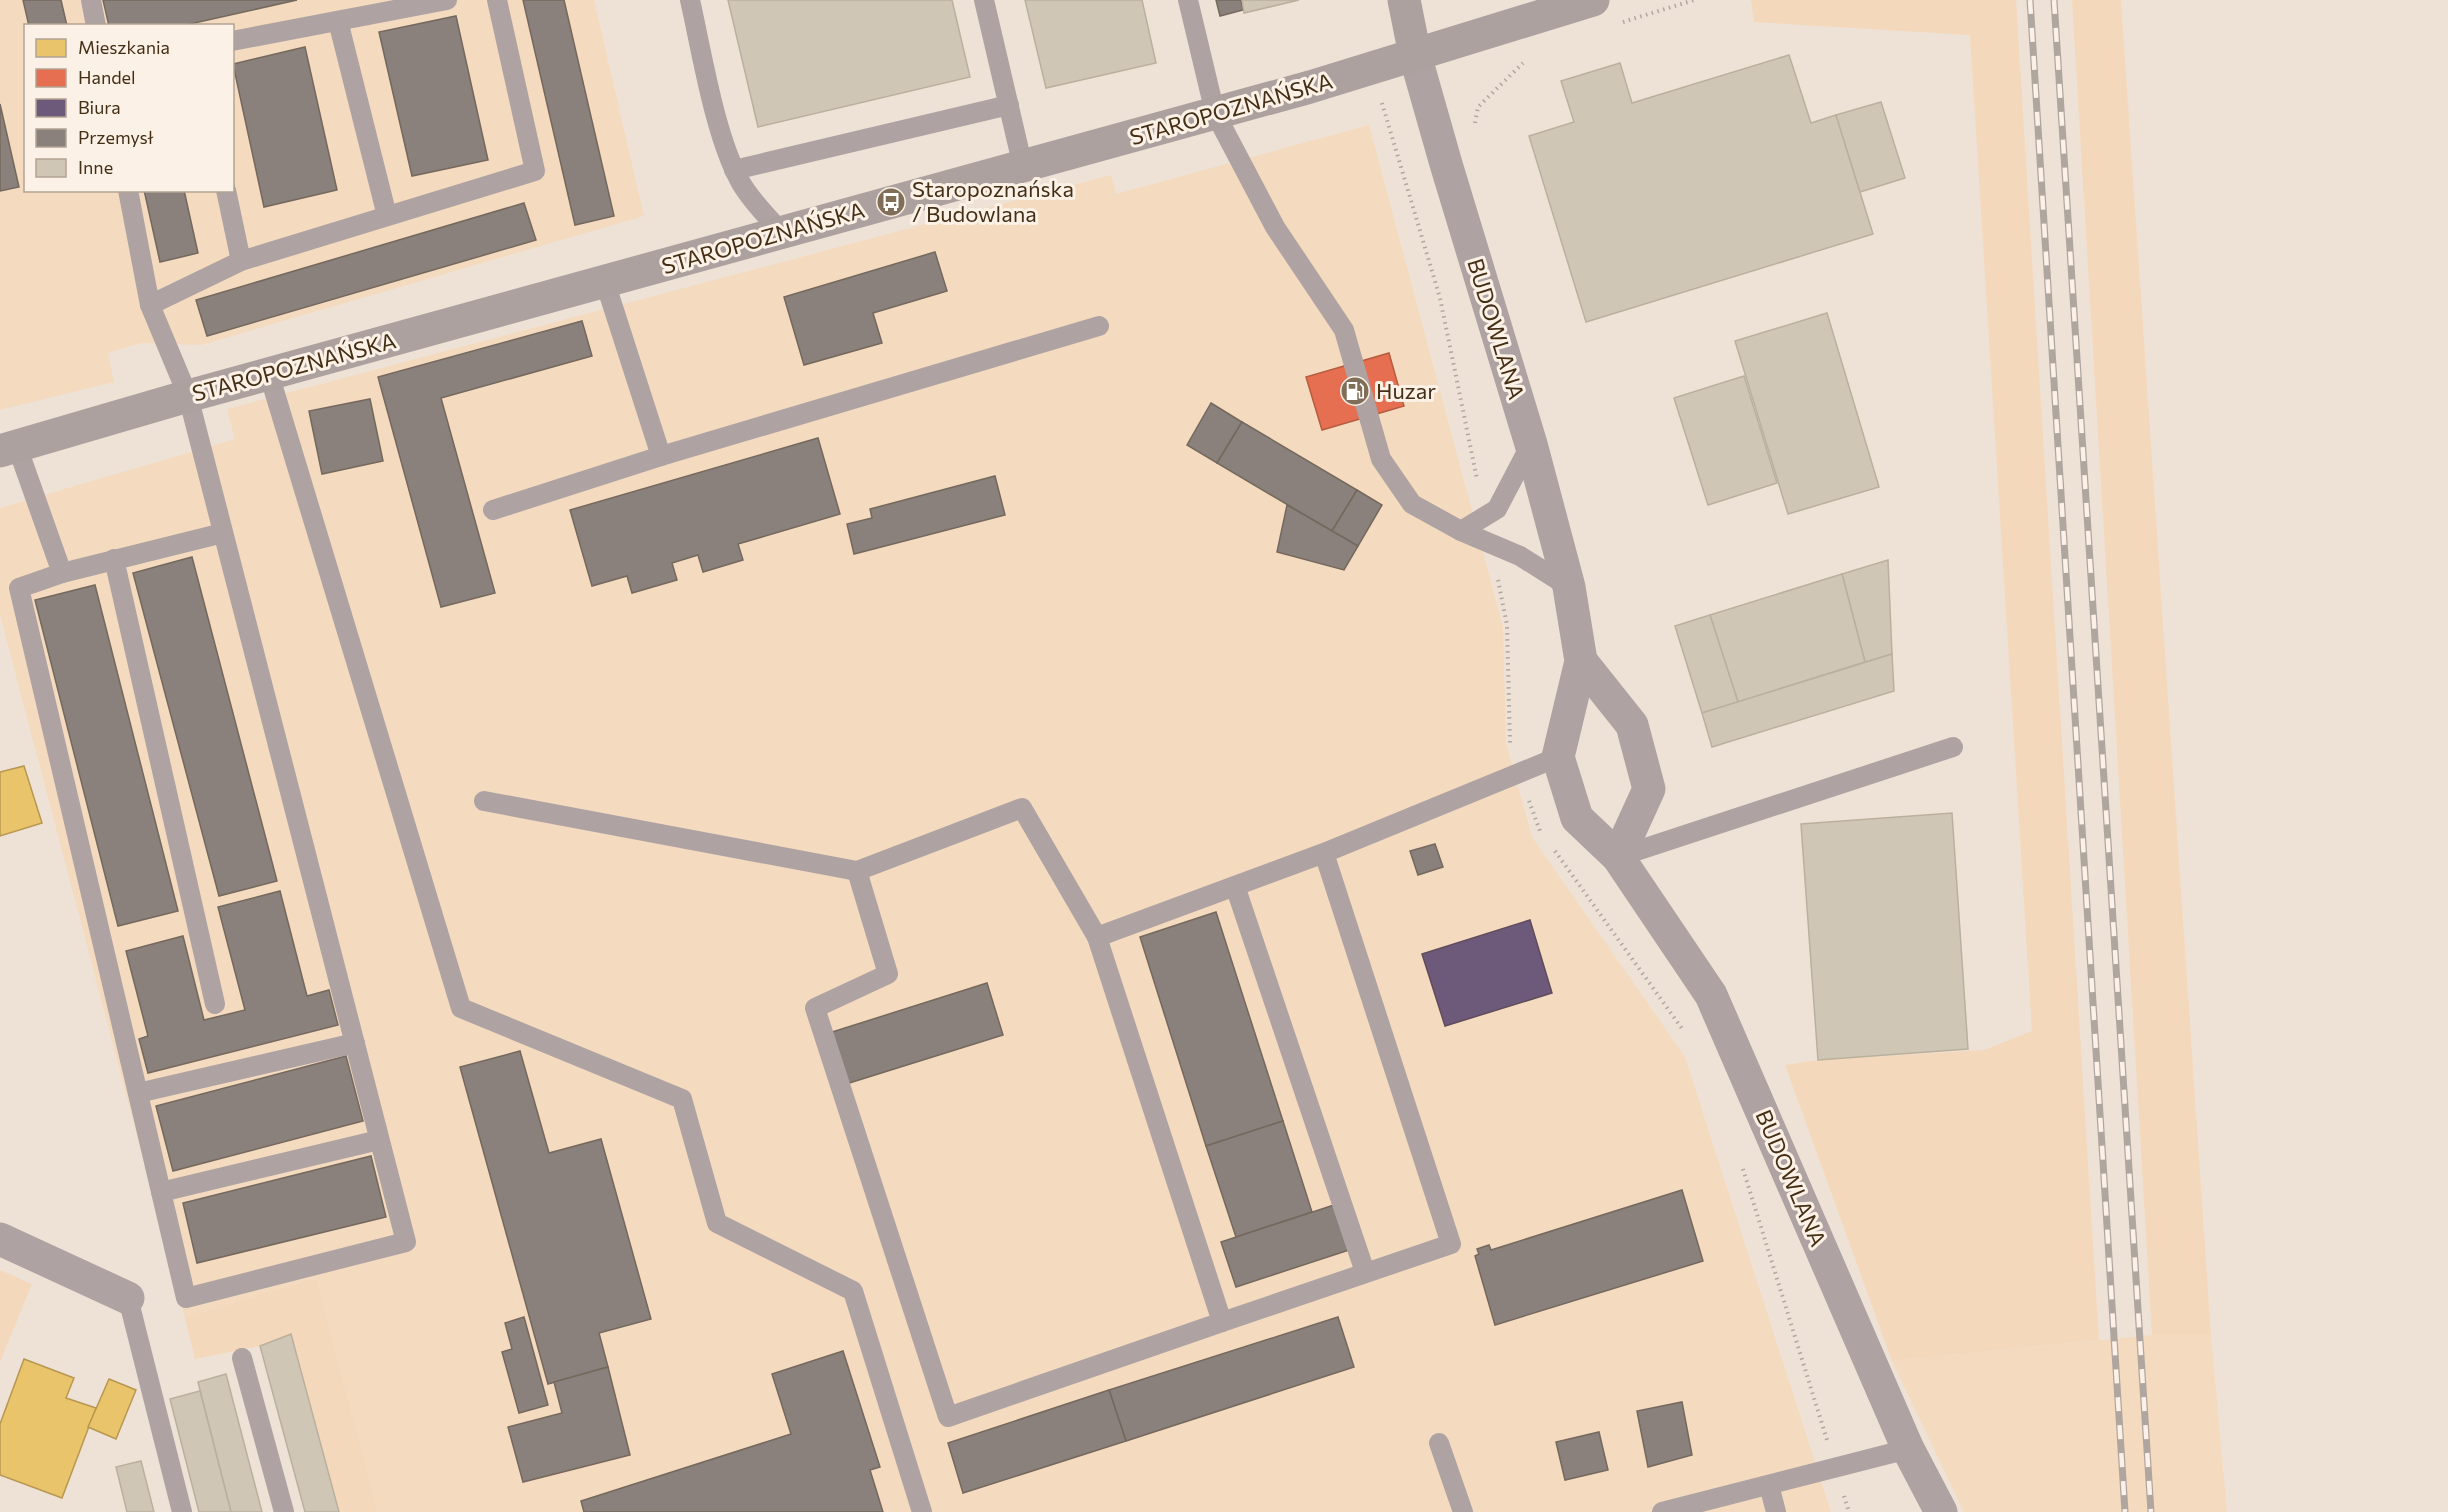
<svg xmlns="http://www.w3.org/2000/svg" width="2448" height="1512" viewBox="0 0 2448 1512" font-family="Commissioner,sans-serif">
  <rect width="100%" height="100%" fill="#eee2d6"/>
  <g fill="#f4dabf" fill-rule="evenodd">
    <path d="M0,0H594L644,216L201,345L141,343L108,353L114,382L0,410ZM26,26H232V190H26Z"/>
    <polygon points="1369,125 1503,627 1506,743 1532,837 1685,1057 1831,1512 378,1512 316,1278 185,1318 0,615 0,508 235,439 227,409 1111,175 1116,194"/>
    <polygon points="2152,1335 2211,1335 2227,1512 1964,1512 1892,1361"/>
  </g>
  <g fill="#f4d8bb">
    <polygon points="1751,0 2016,0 2099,1340 1892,1361 1785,1065 1818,1060 1984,1050 2032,1031 1970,35 1754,22"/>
    <polygon points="2072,0 2121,0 2211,1335 2152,1335"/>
    <polygon points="0,1270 32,1284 0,1362"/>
    <polygon points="316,1278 378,1512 339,1512 291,1335 260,1346 195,1359 185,1318"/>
  </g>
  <g fill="#e9c46a" stroke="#b89751" stroke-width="1.5">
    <polygon points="24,766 42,823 0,836 0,772"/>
    <polygon points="24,1359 74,1378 66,1398 96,1408 62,1498 0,1475 0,1424"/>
    <polygon points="109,1379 136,1390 116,1439 88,1427"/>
  </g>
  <polygon fill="#e76f51" stroke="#b65c3f" stroke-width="1.5" points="1389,353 1404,406 1322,430 1306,377"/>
  <polygon fill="#6d597a" stroke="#614c5c" stroke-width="1.5" points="1530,920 1552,993 1445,1026 1422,954"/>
  <g fill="#8a817c" stroke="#75685d" stroke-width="1.5">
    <polygon points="23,0 61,0 67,26 29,26"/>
    <polygon points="103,0 297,0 181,26 109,26"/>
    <polygon points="523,0 564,0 614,216 575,225"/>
    <polygon points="1216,0 1241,0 1243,10 1220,16"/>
    <polygon points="456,16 488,160 412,176 379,32"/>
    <polygon points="305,47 337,190 264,207 233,64"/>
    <polygon points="0,104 19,187 0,191"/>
    <polygon points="144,190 184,190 198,253 160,262"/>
    <polygon points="524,203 536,240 207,336 196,300"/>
    <polygon points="935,252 947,291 873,313 882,343 804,365 784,297"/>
    <polygon points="582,321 592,356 441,398 495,593 441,607 378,377"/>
    <polygon points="370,399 383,461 322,474 309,411"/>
    <polygon points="1211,403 1242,422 1217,463 1187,445"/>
    <polygon points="1242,422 1357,490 1332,531 1217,463"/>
    <polygon points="818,438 840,514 738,544 743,560 703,572 698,555 672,563 677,580 632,593 627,576 592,586 570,510"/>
    <polygon points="995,476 1005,515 854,554 847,524 872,518 870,509"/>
    <polygon points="1357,490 1382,505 1358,546 1332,531"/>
    <polygon points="1287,505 1358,546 1344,570 1277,552"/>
    <polygon points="192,557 277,881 219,896 133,573"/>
    <polygon points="95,585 178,911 118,926 35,600"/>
    <polygon points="1435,844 1443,867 1418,875 1410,851"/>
    <polygon points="280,891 307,996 329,990 338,1025 148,1073 139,1039 148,1036 126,951 183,936 204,1020 245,1010 218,907"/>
    <polygon points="1216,912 1283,1121 1206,1146 1140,937"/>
    <polygon points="987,983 1003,1035 846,1084 829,1033"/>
    <polygon points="520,1051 549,1153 601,1139 651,1319 599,1333 608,1367 548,1384 460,1067"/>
    <polygon points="346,1056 363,1121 173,1171 156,1106"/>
    <polygon points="1283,1121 1312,1212 1236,1237 1206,1146"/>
    <polygon points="371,1156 386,1217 197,1263 183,1203"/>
    <polygon points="1682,1190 1703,1261 1495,1325 1475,1256 1479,1254 1477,1249 1489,1245 1491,1250"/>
    <polygon points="1334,1205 1349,1250 1236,1287 1221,1242"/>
    <polygon points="524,1317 548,1405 519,1413 502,1352 512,1349 505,1323"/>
    <polygon points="1338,1317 1354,1367 1126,1441 1109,1390"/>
    <polygon points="843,1351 880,1467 870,1470 883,1512 584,1512 581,1501 791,1434 772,1374"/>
    <polygon points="608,1367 630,1455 523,1482 508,1427 562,1413 554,1382"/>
    <polygon points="1109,1390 1126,1441 963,1493 948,1443"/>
    <polygon points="1682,1402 1692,1455 1648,1467 1637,1411"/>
    <polygon points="1599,1432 1608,1470 1565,1480 1556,1442"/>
  </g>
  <g fill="#d0c6b6" stroke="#bbb09d" stroke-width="1.5">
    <polygon points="728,0 952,0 970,77 758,127"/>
    <polygon points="1025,0 1142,0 1156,63 1046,88"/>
    <polygon points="1242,0 1299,0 1244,13"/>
    <polygon points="1789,55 1811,123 1836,115 1873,234 1586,322 1529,136 1574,122 1561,81 1620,63 1632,103"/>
    <polygon points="1881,102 1905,178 1860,192 1836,115"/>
    <polygon points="1827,313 1879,487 1788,514 1735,341"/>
    <polygon points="1744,376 1777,483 1708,505 1674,398"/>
    <polygon points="1888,560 1892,654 1865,662 1842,574"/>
    <polygon points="1842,574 1865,662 1738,702 1710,615"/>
    <polygon points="1710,615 1738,702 1702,713 1675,626"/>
    <polygon points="1892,654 1894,691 1712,747 1702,713"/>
    <polygon points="1952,813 1968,1049 1818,1060 1801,824"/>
    <polygon points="291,1334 339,1512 305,1512 260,1346"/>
    <polygon points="226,1374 262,1512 231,1512 198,1382"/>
    <polygon points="200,1391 231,1512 199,1512 170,1399"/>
    <polygon points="141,1461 154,1512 127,1512 116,1467"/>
  </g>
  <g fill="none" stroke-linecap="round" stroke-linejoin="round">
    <g stroke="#b1a6a1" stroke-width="4" stroke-dasharray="1.5 4.5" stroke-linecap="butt">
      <polyline points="1623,22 1694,0"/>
      <polyline points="1382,103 1440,298 1477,479"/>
      <polyline points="1475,123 1478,107 1523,63"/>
      <polyline points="1498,580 1507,625 1510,743"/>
      <polyline points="1529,801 1540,831"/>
      <polyline points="1555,851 1683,1030"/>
      <polyline points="1743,1169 1827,1440"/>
      <polyline points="1844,1496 1849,1512"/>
    </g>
    <g stroke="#aea3a2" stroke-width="20">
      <polyline points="91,0 96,26"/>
      <path d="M690,0C702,53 715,137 741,183C752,202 768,217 782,233"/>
      <polyline points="984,0 1023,167"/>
      <polyline points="1188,0 1215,113 1275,227 1344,330 1381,459 1412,504 1461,531 1520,556 1569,587"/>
      <polyline points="338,21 387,216"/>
      <polyline points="232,41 447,0"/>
      <polyline points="734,170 1009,105"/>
      <polyline points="226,190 241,261"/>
      <polyline points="605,282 661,456 1099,326"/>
      <polyline points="150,305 241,261 535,171 497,0"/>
      <polyline points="269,374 461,1008 682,1099 717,1223 853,1291 922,1512"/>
      <polyline points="17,446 62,573 19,588 186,1298 406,1242 188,396 150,305 128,190"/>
      <polyline points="493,510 661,456"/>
      <polyline points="1461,531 1497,509 1531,444"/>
      <polyline points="114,559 215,1004"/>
      <polyline points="62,573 223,533"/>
      <polyline points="484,801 857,871"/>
      <polyline points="1324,853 1097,937 1222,1322 1451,1244 1324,853 1558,757"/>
      <polyline points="1618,857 1953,747"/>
      <polyline points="1235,886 1365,1272"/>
      <polyline points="1097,937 1022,808 857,871 888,974 815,1008 948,1417 1222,1322"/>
      <polyline points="138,1093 355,1043"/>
      <polyline points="161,1192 379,1140"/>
      <polyline points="128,1298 182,1512"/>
      <polyline points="242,1358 284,1512"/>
      <polyline points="1439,1443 1463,1512"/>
      <polyline points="1769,1485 1776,1512"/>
      <polyline points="1662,1512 1908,1449"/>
    </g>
    <g stroke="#aea3a2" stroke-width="33">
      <polyline points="1415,55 1446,164 1531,444 1569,587 1581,661 1558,757 1577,818 1618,857 1711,995 1908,1449 1941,1512"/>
      <polyline points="1581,661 1632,725 1649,789 1618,857"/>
      <polyline points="0,1239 128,1298"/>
    </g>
    <g stroke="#ada19f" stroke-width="33">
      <polyline points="1404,0 1415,55"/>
      <polyline points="0,451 188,396 1310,87 1593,0"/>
    </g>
    <g stroke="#b0a6a0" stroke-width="7">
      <g id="rail">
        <polyline points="2030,0 2125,1512"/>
        <polyline points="2054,0 2151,1512"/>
      </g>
    </g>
    <use href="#rail" stroke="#fcf1e6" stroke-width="4.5" stroke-dasharray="14" stroke-linecap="butt"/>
  </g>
  <defs>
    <g id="bus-disc" transform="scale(1.5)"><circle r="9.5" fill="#806e59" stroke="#fcf1e6"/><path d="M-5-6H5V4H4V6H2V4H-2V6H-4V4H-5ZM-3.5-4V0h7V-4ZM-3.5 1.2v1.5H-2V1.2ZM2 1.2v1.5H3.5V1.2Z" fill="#fff"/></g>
    <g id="fuel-disc" transform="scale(1.5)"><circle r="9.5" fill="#806e59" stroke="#fcf1e6"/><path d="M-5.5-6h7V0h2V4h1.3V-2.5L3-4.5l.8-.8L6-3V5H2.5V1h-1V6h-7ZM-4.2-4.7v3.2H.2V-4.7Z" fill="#fff"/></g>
  </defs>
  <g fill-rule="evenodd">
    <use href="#bus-disc" x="891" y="202"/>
    <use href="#fuel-disc" x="1355" y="391"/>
  </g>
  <g text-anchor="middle" stroke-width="6" stroke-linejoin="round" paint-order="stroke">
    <g font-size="22" fill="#442f16" stroke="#fcf1e6">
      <text transform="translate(1231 109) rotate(-16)" y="8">STAROPOZNAŃSKA</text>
      <text transform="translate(763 238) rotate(-16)" y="8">STAROPOZNAŃSKA</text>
      <text transform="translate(1496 329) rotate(73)" y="8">BUDOWLANA</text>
      <text transform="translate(294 367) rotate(-15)" y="8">STAROPOZNAŃSKA</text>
      <text transform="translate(1791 1178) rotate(67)" y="8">BUDOWLANA</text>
    </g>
    <g font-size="22" fill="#442f16" stroke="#fcf1e6" text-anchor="start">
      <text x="912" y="197">Staropoznańska<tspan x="912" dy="25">/ Budowlana</tspan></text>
      <text x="1376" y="399">Huzar</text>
    </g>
  </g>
  <rect x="24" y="24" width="210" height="168" fill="#fcf1e6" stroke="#b2a393" stroke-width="1.5"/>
  <rect x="36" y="39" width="30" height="18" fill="#e9c46a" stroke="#b2a393" stroke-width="1.5"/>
  <text x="78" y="54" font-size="18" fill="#442f16">Mieszkania</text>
  <rect x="36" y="69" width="30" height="18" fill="#e76f51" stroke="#b2a393" stroke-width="1.5"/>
  <text x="78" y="84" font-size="18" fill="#442f16">Handel</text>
  <rect x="36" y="99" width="30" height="18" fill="#6d597a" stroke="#b2a393" stroke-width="1.5"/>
  <text x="78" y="114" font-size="18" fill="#442f16">Biura</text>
  <rect x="36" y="129" width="30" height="18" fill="#8a817c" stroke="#b2a393" stroke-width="1.5"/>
  <text x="78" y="144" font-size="18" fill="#442f16">Przemysł</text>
  <rect x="36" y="159" width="30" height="18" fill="#d0c6b6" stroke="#b2a393" stroke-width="1.5"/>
  <text x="78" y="174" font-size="18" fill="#442f16">Inne</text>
</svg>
